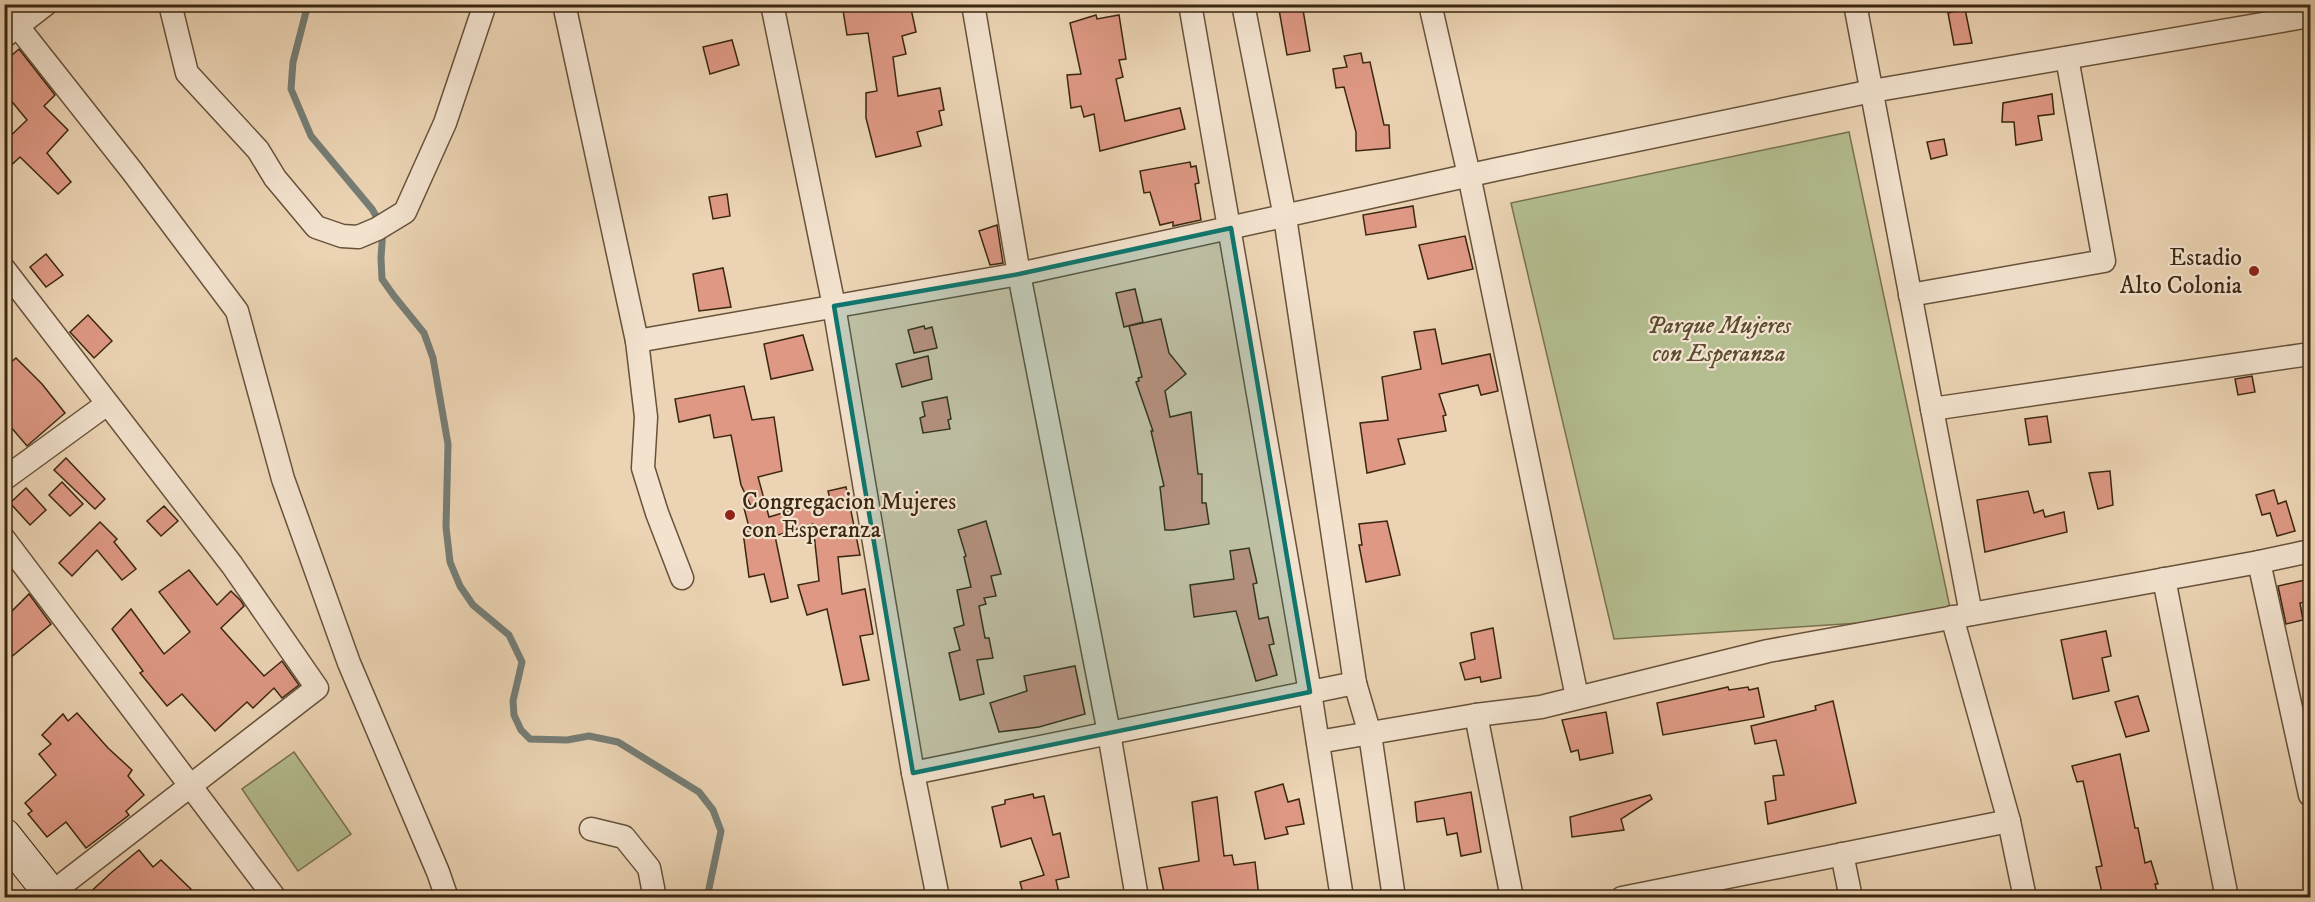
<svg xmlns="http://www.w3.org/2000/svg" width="2315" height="902" viewBox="0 0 2315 902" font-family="'IM FELL DW Pica',serif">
  <rect width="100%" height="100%" fill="#ebd3b3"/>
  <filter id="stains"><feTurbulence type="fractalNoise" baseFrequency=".00333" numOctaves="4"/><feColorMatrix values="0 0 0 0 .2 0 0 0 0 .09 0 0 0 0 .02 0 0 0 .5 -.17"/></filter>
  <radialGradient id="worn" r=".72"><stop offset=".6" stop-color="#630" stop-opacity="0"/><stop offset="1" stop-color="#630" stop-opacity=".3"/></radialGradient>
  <g fill="#b4bd8f" stroke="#787250" stroke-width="1.5">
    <polygon points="1849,132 1952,617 1614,639 1511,203"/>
    <polygon points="294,752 351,834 298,871 242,789"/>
  </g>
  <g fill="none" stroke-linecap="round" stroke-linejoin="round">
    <polyline stroke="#757d75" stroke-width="7" points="308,4 293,62 291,89 311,136 372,209 383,228 381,258 382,279 394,296 424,333 433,358 448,444 446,527 450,562 460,586 473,605 509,635 522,662 513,701 514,715 521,730 530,739 567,740 589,736 618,742 699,792 713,810 721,831 707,898"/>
  </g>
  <g fill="#de9884" stroke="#3b2711" stroke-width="1.5">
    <polygon points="842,4 875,4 875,10 910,4 916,32 902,36 906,54 893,57 898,96 940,88 944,110 939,111 942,125 917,132 921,146 876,157 866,118 866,93 877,91 868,33 847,35"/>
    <polygon points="1278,4 1302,4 1310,51 1287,55"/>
    <polygon points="1965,9 1972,43 1954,45 1948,13"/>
    <polygon points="1096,15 1097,19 1119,15 1126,59 1119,60 1123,77 1116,79 1125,121 1180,108 1185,129 1100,151 1094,114 1084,117 1081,106 1071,108 1067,75 1081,74 1070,23"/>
    <polygon points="732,40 739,65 710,74 703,47"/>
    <polygon points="19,49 55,95 44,106 68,130 47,153 71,182 58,194 20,157 4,172 4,142 27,120 4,92 4,62"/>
    <polygon points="1361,53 1363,63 1370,62 1384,125 1389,125 1390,148 1356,151 1356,132 1344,87 1336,88 1333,69 1347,67 1344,56"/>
    <polygon points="2052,94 2054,114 2038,116 2042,140 2016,145 2014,122 2002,122 2003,103"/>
    <polygon points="1944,139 1947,155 1931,159 1927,142"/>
    <polygon points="1190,162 1191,167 1196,166 1199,183 1195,184 1201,220 1173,226 1173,222 1160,225 1150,192 1144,193 1140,171"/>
    <polygon points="727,194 730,216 713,219 709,197"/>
    <polygon points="1413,206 1416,227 1366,235 1363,215"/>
    <polygon points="997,225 1003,263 990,265 979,231"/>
    <polygon points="1465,236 1473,269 1428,279 1419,245"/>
    <polygon points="46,254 63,275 46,287 30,267"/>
    <polygon points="723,268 731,307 699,311 693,274"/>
    <polygon points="1135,289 1143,322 1124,327 1116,293"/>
    <polygon points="88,315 112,341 94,358 70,332"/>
    <polygon points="1161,319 1169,353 1186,374 1165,391 1170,417 1191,412 1198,474 1202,474 1202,503 1206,503 1209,524 1173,530 1165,530 1160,487 1164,486 1151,431 1153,431 1136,382 1139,381 1138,378 1142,377 1129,326"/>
    <polygon points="924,326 925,329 932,327 937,348 914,353 908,330"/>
    <polygon points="1435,329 1442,364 1490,354 1498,391 1481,395 1478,385 1439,394 1446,415 1443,416 1446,431 1398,439 1405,464 1367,473 1360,423 1388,420 1382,377 1421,369 1414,332"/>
    <polygon points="803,335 813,370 771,379 764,344"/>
    <polygon points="928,356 932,379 902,387 896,364"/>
    <polygon points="16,358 42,384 65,413 27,446 4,419 4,368"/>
    <polygon points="2252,376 2255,392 2238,395 2235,379"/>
    <polygon points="744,386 752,420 774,417 782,471 758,477 769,517 830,499 828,491 846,487 860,555 838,557 842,594 865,589 873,634 860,636 869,680 843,685 827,609 807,615 798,585 819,581 813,524 775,536 788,598 771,602 764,574 749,577 743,532 750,531 744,508 751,506 741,485 731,435 714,438 710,415 679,422 675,399"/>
    <polygon points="947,397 951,419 948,420 950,429 923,433 920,418 925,416 922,402"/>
    <polygon points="2047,416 2051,442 2029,445 2025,419"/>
    <polygon points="66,458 105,499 95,509 54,470"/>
    <polygon points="2110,471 2113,505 2098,509 2089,473"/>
    <polygon points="62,482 83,504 70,516 49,495"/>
    <polygon points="26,488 46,510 30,525 10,503"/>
    <polygon points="2274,490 2278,504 2286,501 2295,531 2277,536 2270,513 2262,515 2256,495"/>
    <polygon points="2028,491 2034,513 2043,510 2045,517 2064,512 2067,532 1985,552 1977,500"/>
    <polygon points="164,506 178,521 161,536 147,521"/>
    <polygon points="986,521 1001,574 991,576 996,596 984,598 986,604 979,606 985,638 989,638 993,658 977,660 984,694 960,700 949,653 960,650 954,628 964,625 957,590 971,587 964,557 966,556 958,530"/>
    <polygon points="1387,521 1400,575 1366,582 1359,545 1362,545 1359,524"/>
    <polygon points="100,522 117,539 114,542 136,569 122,580 97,550 72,576 59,563"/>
    <polygon points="1249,548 1257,583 1253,584 1259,619 1268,617 1274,644 1269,645 1277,675 1256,681 1236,611 1194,617 1190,585 1234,579 1230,551"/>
    <polygon points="189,570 217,605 231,591 241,601 244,606 221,628 264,676 282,661 299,685 282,698 274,688 253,708 247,702 215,731 182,694 167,706 140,673 143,671 112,629 131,609 164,654 190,632 159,592"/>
    <polygon points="2310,579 2310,601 2300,603 2303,620 2286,624 2278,586"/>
    <polygon points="29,594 51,624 4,663 4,619"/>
    <polygon points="1493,628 1501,678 1481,682 1480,677 1465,680 1460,663 1475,659 1471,633"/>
    <polygon points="2106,631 2111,656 2102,658 2109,691 2073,699 2061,640"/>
    <polygon points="1075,666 1085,714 1039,727 999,732 990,703 1027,691 1024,676"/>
    <polygon points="1728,687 1729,690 1748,687 1749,690 1758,688 1764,717 1663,735 1657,703"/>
    <polygon points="2138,696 2149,731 2126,737 2115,702"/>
    <polygon points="1833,701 1856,803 1768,824 1765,802 1776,800 1773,776 1784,775 1776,740 1755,744 1751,726 1816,710 1815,706"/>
    <polygon points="1606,712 1613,753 1580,760 1578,750 1571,752 1562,720"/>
    <polygon points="77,713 108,748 132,770 128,776 144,795 126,811 129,815 86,848 66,822 47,837 28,814 32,811 25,803 56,775 39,754 51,744 42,735 63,714 68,721"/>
    <polygon points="2120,754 2135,828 2138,828 2145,863 2151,861 2158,884 2155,884 2158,897 2103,897 2096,867 2102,866 2083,781 2077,782 2072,766"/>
    <polygon points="1283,784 1288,802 1299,799 1304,824 1286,827 1288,834 1265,839 1255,792"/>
    <polygon points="1471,792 1481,852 1461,856 1457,833 1447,835 1444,818 1417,822 1415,802"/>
    <polygon points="1033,794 1034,798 1044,796 1053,835 1060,833 1069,877 1056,880 1060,897 1024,897 1020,882 1044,875 1031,838 1001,847 992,807 1005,804 1005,800"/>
    <polygon points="1650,795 1652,799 1621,819 1624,830 1572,837 1570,817"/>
    <polygon points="1217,797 1224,856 1232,855 1234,865 1255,862 1259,897 1226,897 1226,893 1202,897 1165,897 1159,868 1199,861 1192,802"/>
    <polygon points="139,850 153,867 161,860 199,897 85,897 112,872"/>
  </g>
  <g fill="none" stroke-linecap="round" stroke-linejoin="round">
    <g stroke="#67523a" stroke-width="25">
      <g id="minor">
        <polyline points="170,4 187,73 258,150 275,178 316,227 342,236 358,237 377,229 405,212 445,123 485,4"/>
        <polyline points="564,4 637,341 646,417 643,468 657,513 682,578"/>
        <polyline points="772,4 834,306 913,773 938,898"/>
        <polyline points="973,4 1019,274 1109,733 1137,898"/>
        <polyline points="1190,4 1310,692 1342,898"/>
        <polyline points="1243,4 1285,217 1355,683 1370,734 1394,898"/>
        <polyline points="1430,4 1469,175 1577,697"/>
        <polyline points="1855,4 1971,614"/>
        <polyline points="4,9 132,171 237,311 283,479 349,663 438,872 447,898"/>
        <polyline points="6,35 46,4"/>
        <polyline points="4,269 232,565 317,688 45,898"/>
        <polyline points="1910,295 2104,261 2067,58"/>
        <polyline points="637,341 1019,274 1498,169 1872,91 2310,16"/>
        <polyline points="1932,409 2310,354"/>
        <polyline points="4,479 107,404"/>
        <polyline points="4,539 275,898"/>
        <polyline points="2259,562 2310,795"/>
        <polyline points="2164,579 2227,898"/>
        <polyline points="1952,617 2009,821 2025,898"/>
        <polyline points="1476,715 1512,898"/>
        <polyline points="1318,742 1476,715 1541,707 1768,651 2259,562 2310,551"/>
        <polyline points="913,773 1355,683"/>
        <polyline points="591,829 624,837 649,868 655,898"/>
        <polyline points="1842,854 1851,898"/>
        <polyline points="1622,898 2009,821"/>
      </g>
    </g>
    <g stroke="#3b2711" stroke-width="35">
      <polyline id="secondary" points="4,835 54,898"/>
    </g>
    <use href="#minor" stroke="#f2e2ce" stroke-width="22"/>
    <use href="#secondary" stroke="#f2e2ce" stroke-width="33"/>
  </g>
  <path fill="#0f766e" fill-opacity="0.2" stroke="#0f766e" stroke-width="4.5" stroke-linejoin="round" d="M1231,228L1310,692L913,773L834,306L1019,274Z"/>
  <g fill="#8f2418" stroke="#f2e2ce" stroke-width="2">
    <circle cx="2254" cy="271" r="6"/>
    <circle cx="730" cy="515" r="6"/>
  </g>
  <g text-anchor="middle" stroke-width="4.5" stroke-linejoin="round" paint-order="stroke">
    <g font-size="24" fill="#3b2711" stroke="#f2e2ce" text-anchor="end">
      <text x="2242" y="265">Estadio<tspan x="2242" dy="28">Alto Colonia</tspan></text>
      <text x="742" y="509" text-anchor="start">Congregacion Mujeres<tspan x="742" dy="28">con Esperanza</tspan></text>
    </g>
    <g font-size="24" font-style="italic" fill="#594c30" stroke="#f2e2ce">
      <text x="1719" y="333">Parque Mujeres<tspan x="1719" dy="28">con Esperanza</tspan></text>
    </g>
  </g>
  <rect width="2315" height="902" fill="none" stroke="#ebd3b3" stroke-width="24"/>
  <rect x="6" y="6" width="2303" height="890" fill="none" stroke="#3b2711" stroke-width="3"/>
  <rect x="12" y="12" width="2291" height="878" fill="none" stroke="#3b2711" stroke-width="1.5"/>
  <rect width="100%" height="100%" filter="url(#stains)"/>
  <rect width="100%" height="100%" fill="url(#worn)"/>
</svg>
